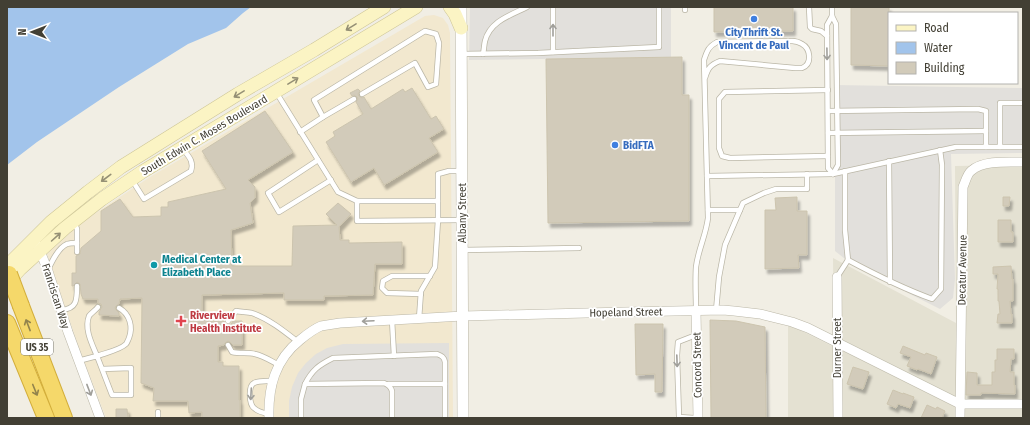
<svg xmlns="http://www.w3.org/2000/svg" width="1030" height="425" font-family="'Fira Sans Condensed',sans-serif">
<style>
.residential{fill:#e4e1d2}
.commercial{fill:#f2e8cf}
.parking{fill:#e2e0dc}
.water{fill:#a2c4eb}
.building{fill:#d2cbba;stroke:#ccc4ae;filter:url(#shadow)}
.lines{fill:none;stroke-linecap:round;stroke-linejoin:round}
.service-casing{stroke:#bbb7a7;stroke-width:6}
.minor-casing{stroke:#bbb7a7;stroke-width:10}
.tertiary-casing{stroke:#bbb7a7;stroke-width:12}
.secondary-casing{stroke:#cec696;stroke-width:14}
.motorway-casing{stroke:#d3ae3b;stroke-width:18}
.service{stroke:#fff;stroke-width:4.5}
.minor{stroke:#fff;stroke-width:9}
.tertiary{stroke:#fff;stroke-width:11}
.secondary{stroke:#fbf4c4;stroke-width:13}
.motorway{stroke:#f5d86a;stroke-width:16}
.motorway-bridge-casing{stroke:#d3ae3b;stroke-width:18;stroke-linecap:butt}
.motorway-bridge{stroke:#f5d86a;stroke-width:16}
.oneway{stroke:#959075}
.oneway2{stroke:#a09f9a}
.oneway3{stroke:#93844c}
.shop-dot{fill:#3f7fe0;stroke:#fff;stroke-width:1.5}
.culture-dot{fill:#0f9aa8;stroke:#fff;stroke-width:1.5}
.health-dot{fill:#e0444e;stroke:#fff;stroke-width:1.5}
.labels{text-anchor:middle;stroke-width:3.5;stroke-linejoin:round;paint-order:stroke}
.shield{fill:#fff;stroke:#7b7971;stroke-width:1}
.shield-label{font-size:10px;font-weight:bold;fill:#423f34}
.shop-label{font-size:11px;font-weight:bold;fill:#366cbe;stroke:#fff}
.street-label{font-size:11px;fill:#423f34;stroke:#fff}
.culture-label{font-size:11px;font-weight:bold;fill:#0d838f;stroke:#fff;text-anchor:start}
.health-label{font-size:11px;font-weight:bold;fill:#be3a42;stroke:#fff;text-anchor:start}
</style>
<defs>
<filter id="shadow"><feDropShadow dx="2.5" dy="4.5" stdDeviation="1" flood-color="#0004"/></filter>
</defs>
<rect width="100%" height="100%" fill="#f1eee4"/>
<path class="residential" d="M1023,165V418H788V324L834,347L833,258L956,323L955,166Z"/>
<path class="commercial" d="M434,15L443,18L448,25L450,33L453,418H106L80,351L47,254L82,222L150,177L425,16Z"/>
<g class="parking">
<path d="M470,7H671V57L469,60Z"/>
<path d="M835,85L1023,88V153L951,154L955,279L953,298L940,309L854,266L835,251Z"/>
<path d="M449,343V418H289V401L292,387L298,373L306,363L316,354L327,348L343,344Z"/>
</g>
<path class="water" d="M7,7H251L243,13L226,28L188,44L119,87L37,142L7,165Z"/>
<g class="building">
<path d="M714,7H793V31L714,32Z"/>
<path d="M851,7H889V66L851,65Z"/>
<path d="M682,57V95H689V221L548,223L546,59Z"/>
<path d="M412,88L431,119L436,116L444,129L429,138L438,152L384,185L374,168L351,182L326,142L335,136L333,132L363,114L356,102L358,99L357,97L354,95L352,96L350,93L358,89L360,91L358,94L359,96L362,98L364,97L371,109L403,89L405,92Z"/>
<path d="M265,111L293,152L248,180L255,187V198L250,203L253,223L231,230L232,266H292L293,226L337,225L326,214L338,203L351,214L339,227L340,240H349V243L402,242V264H375L373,295L324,296V300H284V293L202,295V316H207V321H224L225,324L228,325L231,324L233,321H242V345H233L230,342L228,341L225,343L224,345L218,346V362H223V366H239V400H240V418H202V412L189,413L188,401H153L154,388L141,383L142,298L120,299L119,304L116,306L115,308L117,311L119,313V316L99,315V312L102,307L101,304L98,303V299H83L81,294L80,284L77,282L73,286H72V273H76V256L80,254L81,248L101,231V211L120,199L133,217L161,216V207H168V202L226,189L202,151Z"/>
<path d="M797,197V211H807V255H798L799,268L765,269V210H776L775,198Z"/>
<path d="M1003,197H1010L1009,206H1003Z"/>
<path d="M998,220H1011V232H1013V242H998Z"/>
<path d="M1011,266L1012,279H1013V301H1010L1011,314H1012V323H997L998,314H1000L999,301H998V289H997L998,274H993V267Z"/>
<path d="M710,320L736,321L765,327L766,418H711Z"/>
<path d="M635,324H663L662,392H655V374L636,375Z"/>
<path d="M903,346L925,355L926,353L937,357L931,374L918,369L917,370L907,366L911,357L900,353Z"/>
<path d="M997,349H1014V359H1011L1010,372H1014V385H1015V394L981,393V395H966L967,372L977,373V385H992V372H995V360H997Z"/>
<path d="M853,367L869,372L863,389L847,384Z"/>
<path d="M893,390L903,394V393L914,397L910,408L898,404L896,408L887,404Z"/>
<path d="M927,405L936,409L937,407L945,411L942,418H921Z"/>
<path d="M116,409H127L128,418H116Z"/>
</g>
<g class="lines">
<g class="service-casing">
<g id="service">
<path d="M553,7V52"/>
<path d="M685,7V10"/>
<path d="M809,7L810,27L812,29L821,31L827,36"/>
<path d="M832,7V16L836,24L838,165L833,174"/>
<path d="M832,16L827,25L828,168L833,174"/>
<path d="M461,54L538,53L659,47V7"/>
<path d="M483,54C484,50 484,45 485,41C490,21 511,15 527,7"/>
<path d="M828,90L725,92L719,99V148L722,156L730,158L828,156"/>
<path d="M276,92L338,192L357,201V221L462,220"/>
<path d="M1023,103H1000V147H1023"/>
<path d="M828,111L978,109L986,111V147"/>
<path d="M323,117L354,99"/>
<path d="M300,132L323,117L314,100L425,31L436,34L439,43L436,84L428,87L415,63L362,94"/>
<path d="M828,133L986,131"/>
<path d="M318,160L268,193L279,212L331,180"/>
<path d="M889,161L890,282"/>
<path d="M845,171V230L848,260"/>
<path d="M707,176L833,174L956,147H1000"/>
<path d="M132,180L144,199L191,171C194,161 189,157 183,149"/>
<path d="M357,201H438V220L435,267L421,291L419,319"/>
<path d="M438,201V174L449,171H461"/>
<path d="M708,210H740"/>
<path d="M74,222L77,229V252"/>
<path d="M462,250L579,248"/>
<path d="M48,270C52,261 58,248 67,244C70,243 74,243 77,243"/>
<path d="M837,277L848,260C876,275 902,288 932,299L941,289L942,165L940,150"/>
<path d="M421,294L387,293L382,288L383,281L392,276H430"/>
<path d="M98,307C96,310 91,313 89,316C84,329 92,344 97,356C105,353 120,350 126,344C127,343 128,340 129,338C133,327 130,314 119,308"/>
<path d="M61,310C77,309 77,300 77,286"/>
<path d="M696,311C696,297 695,281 696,267C698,250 706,235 708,218L704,60C707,51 708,47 717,42L792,41C795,41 799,42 802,44C810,48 813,64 802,68C800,68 797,68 795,68L720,61C710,65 708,68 705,78"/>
<path d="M716,311L719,277L725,245L743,203L764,193L776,189H807V174"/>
<path d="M392,320L394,356"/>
<path d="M228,321L236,311C241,312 247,312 252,313C269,319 284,331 298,342"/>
<path d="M228,345L232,352C240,354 248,352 255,354C264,356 271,361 279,365"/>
<path d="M78,361L97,356L112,395H131V368L102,369"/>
<path d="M305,384C312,370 319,365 333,358L437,354C442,356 444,357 445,362V418"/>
<path d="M388,384H445"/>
<path d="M158,412V418"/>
<path d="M269,414C264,413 258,412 254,408C249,404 248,386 254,383C259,380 268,381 273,381"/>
<path d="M301,418V399L305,384L384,383C389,385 391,387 392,391V418"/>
<path d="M694,418L679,417L677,355L678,342L696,335"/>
</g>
</g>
<g class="minor-casing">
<g id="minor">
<path d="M38,246L48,271L68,332L100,418"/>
<path d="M837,277L838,418"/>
<path d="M696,311L698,418"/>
<path d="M269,418C268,387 275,360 300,340C306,335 314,329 321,326C327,325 334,324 340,323L463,316L625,312L723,310L734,311L760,314L792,322L808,328L960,404H1023"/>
<path d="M960,418L963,187C965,183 967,174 971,171C983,160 1008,162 1023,162"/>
</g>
</g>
<g class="tertiary-casing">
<path id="tertiary" d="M461,7L463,418"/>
</g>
<g class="secondary-casing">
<g id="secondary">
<path d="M450,7L455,14L461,28"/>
<path d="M7,266L51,222L88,192L121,167L238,94L314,50L384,7"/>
<path d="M7,283L20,269L65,228L102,199L142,172L416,7"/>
</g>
</g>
<g class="motorway-casing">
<g id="motorway">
<path d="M21,306L64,418"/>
<path d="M7,323L46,418"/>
</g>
</g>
<use href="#service" class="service"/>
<use href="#minor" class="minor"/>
<use href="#tertiary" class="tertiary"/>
<use href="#secondary" class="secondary"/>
<use href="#motorway" class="motorway"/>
<g class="motorway-bridge-casing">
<path id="motorway-bridge" d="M9,274L21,306"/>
</g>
<use href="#motorway-bridge" class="motorway-bridge"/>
</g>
<defs><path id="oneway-shaft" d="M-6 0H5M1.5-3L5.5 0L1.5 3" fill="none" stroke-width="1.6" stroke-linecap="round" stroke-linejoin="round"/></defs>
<g class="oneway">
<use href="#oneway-shaft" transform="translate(351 27) rotate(148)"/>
<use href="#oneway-shaft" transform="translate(293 81) rotate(-31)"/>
<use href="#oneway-shaft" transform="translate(239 94) rotate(149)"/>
<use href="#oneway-shaft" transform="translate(106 178) rotate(143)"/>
<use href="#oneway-shaft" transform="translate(56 237) rotate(-42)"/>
</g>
<g class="oneway2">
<use href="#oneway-shaft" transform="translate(553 30) rotate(-90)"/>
<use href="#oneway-shaft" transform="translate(827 54) rotate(89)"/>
<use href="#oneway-shaft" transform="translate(368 321) rotate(177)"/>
<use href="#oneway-shaft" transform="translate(677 361) rotate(88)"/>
<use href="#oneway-shaft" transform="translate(89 390) rotate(69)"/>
<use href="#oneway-shaft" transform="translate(251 394) rotate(93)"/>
</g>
<g class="oneway3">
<use href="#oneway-shaft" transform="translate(28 325) rotate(-111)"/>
<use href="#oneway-shaft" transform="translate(35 390) rotate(68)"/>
</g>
<g class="shop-dot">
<circle cx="754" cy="19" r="4"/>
<circle cx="615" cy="145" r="4"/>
</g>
<circle class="culture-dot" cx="154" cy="265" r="4"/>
<path class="health-dot" d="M179 315h4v4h4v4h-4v4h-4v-4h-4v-4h4z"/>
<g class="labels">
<rect class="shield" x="21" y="339" width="32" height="16" rx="3"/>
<g class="shield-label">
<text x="37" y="351">US 35</text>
</g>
<g class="shop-label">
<text x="754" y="36">CityThrift St.<tspan x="754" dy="13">Vincent de Paul</tspan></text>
<text x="623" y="149" text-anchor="start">BidFTA</text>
</g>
<g class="street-label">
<text transform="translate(204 135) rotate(-31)" y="4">South Edwin C. Moses Boulevard</text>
<text transform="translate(462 213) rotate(-90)" y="4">Albany Street</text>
<text transform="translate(962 270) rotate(-89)" y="4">Decatur Avenue</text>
<text transform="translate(56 296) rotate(72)" y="4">Franciscan Way</text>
<text transform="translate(626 312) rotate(-1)" y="4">Hopeland Street</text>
<text transform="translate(837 348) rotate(-90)" y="4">Durner Street</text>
<text transform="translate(697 365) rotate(-91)" y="4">Concord Street</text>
</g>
<g class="culture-label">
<text x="162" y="263">Medical Center at<tspan x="162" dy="13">Elizabeth Place</tspan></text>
</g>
<g class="health-label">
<text x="190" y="319">Riverview<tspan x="190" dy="13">Health Institute</tspan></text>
</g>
</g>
<rect width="1030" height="425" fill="none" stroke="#423f34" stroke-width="16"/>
<rect x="888" y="12" width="130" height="72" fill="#ffffff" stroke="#b3b2ae"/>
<rect x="896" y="25" width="20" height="6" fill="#fbf4c4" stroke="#b3b2ae"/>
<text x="924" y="32" font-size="12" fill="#423f34">Road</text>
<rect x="896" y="42" width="20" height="12" fill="#a2c4eb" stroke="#b3b2ae"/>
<text x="924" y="52" font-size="12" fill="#423f34">Water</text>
<rect x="896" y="62" width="20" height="12" fill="#d2cbba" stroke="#b3b2ae"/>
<text x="924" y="72" font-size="12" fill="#423f34">Building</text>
<g transform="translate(32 32) rotate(270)" stroke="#ffffff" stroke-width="3" paint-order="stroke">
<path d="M0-3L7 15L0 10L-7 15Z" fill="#423f34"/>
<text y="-6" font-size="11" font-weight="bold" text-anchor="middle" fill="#423f34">N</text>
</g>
</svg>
